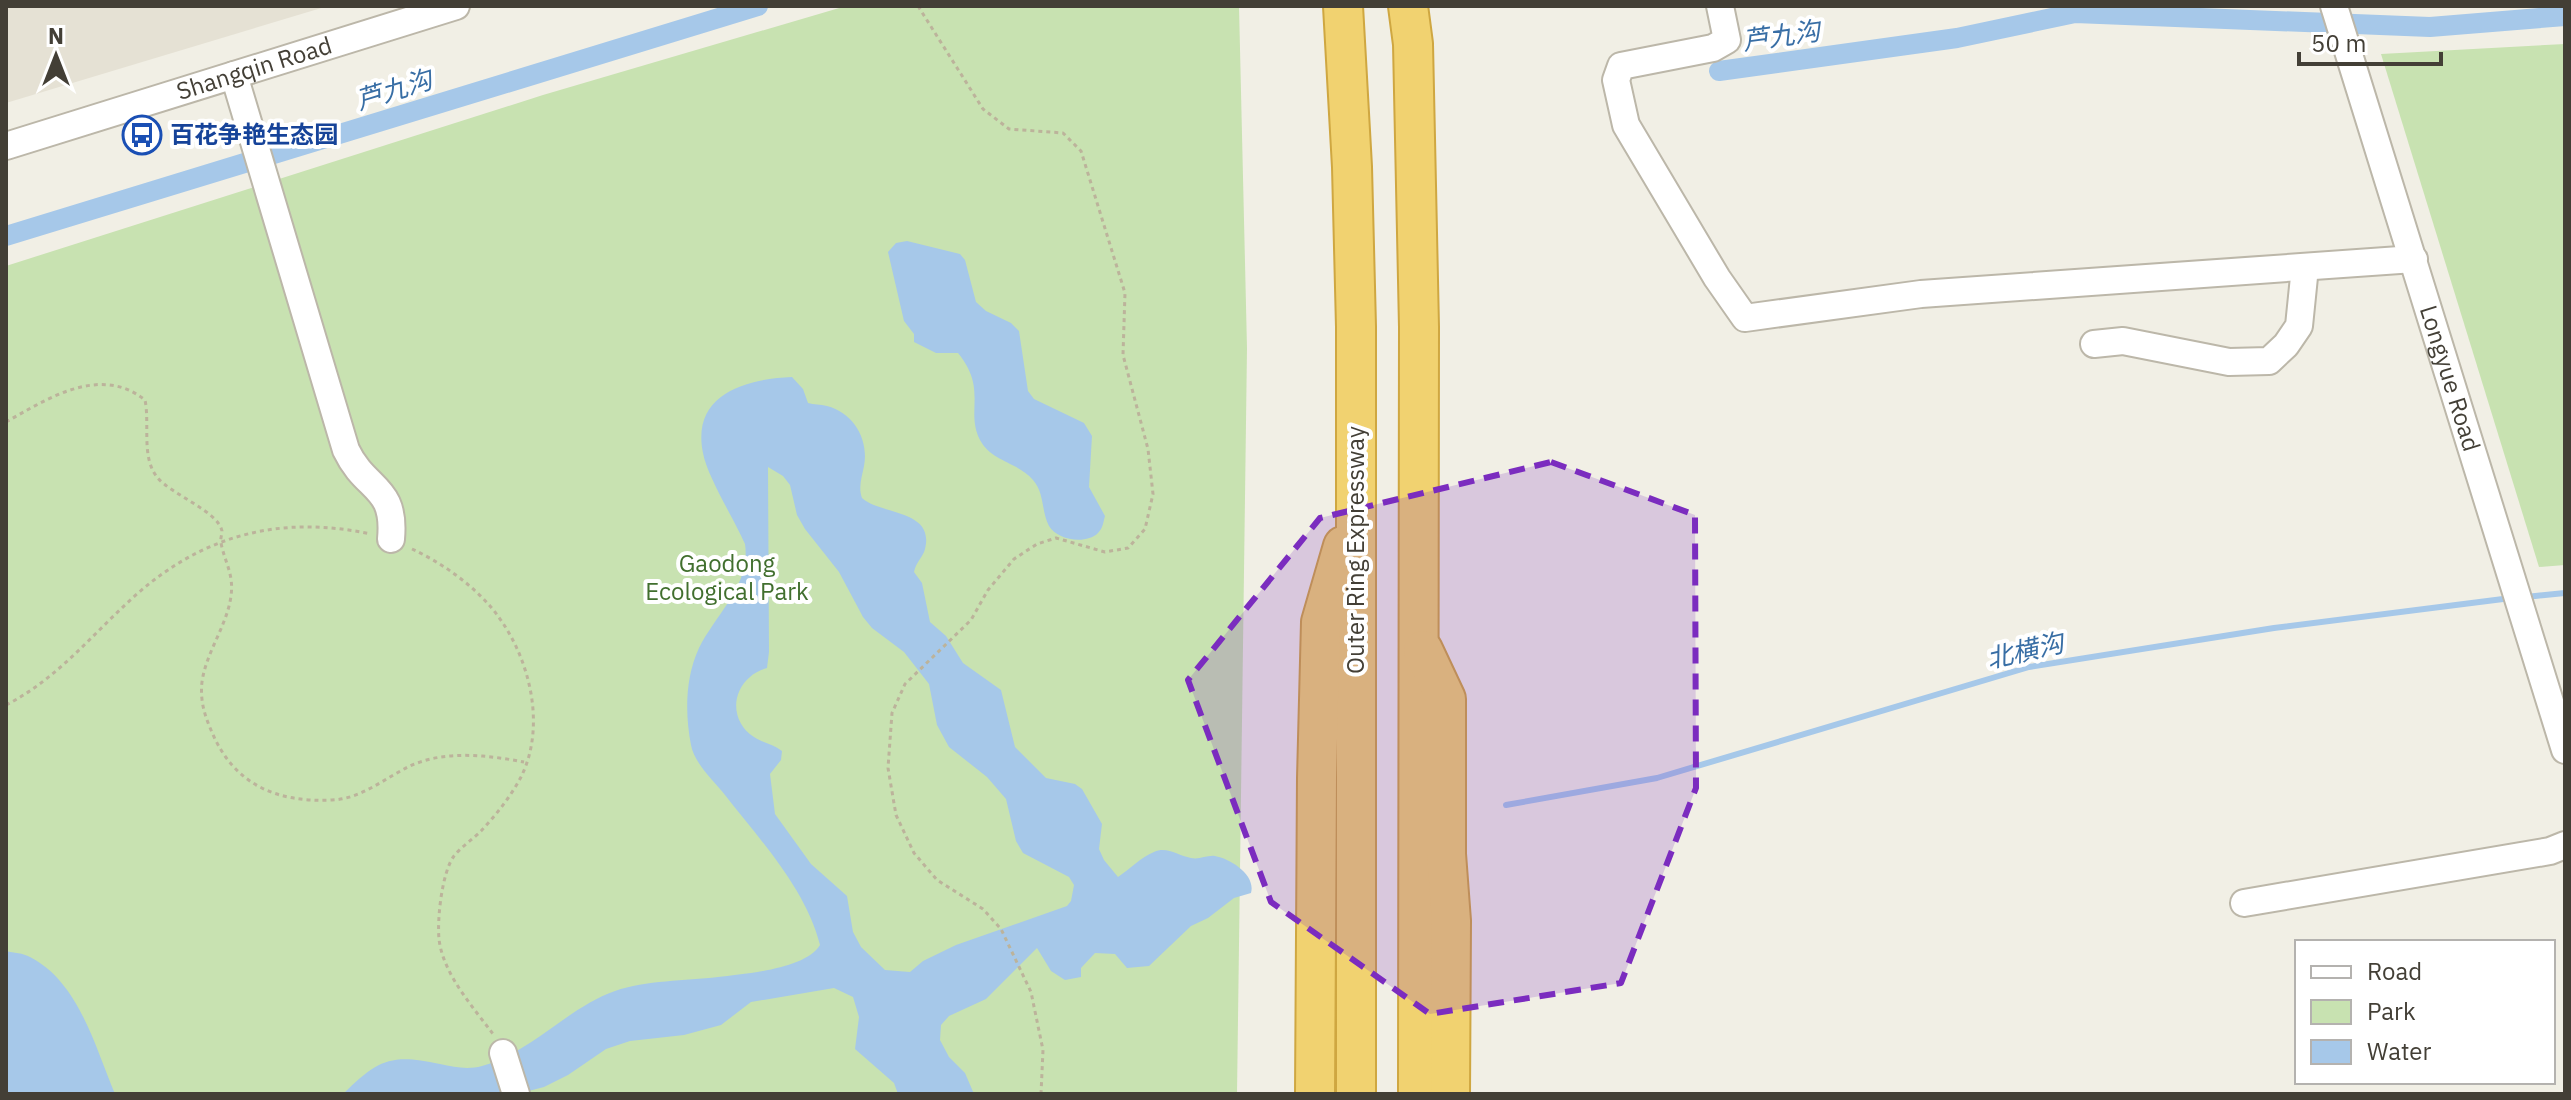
<svg xmlns="http://www.w3.org/2000/svg" width="2571" height="1100" font-family="'IBM Plex Sans','Noto Sans SC',sans-serif">
<style>
.residential{fill:#e5e1d4}
.green{fill:#c8e2b1}
.water{fill:#a6c8e9;fill-rule:evenodd}
.lines{fill:none;stroke-linecap:round;stroke-linejoin:round}
.stream{stroke:#a6c8e9;stroke-width:6}
.canal{stroke:#a6c8e9;stroke-width:20}
.minor-casing{stroke:#bcb7a9;stroke-width:30}
.highway-casing{stroke:#cfa741;stroke-width:42}
.path{stroke:#bcb39b;stroke-width:3;stroke-dasharray:4 4;stroke-linecap:butt}
.minor{stroke:#fff;stroke-width:26}
.highway{stroke:#f1d270;stroke-width:38}
.marked{fill:#7b2cbf;fill-opacity:0.2;stroke:#7b2cbf;stroke-width:6;stroke-dasharray:16 10;stroke-linejoin:round}
.labels{text-anchor:middle;stroke-width:8;stroke-linejoin:round;paint-order:stroke}
.street-label{font-size:24px;fill:#433f36;stroke:#fff}
.transit-label{font-size:24px;font-weight:bold;fill:#164399;stroke:#fff;text-anchor:start}
.park-label{font-size:24px;fill:#416f2e;stroke:#fff}
.water-label{font-size:26px;font-style:italic;fill:#386ea5;stroke:#fff}
</style>
<rect width="100%" height="100%" fill="#f1efe5"/>
<path class="residential" d="M6,6H328L6,103Z"/>
<g class="green">
<path d="M846,6H1239L1247,348L1237,1094H6V266L543,95Z"/>
<path d="M2565,44V565L2539,567L2381,54Z"/>
</g>
<g class="water">
<path d="M907,241L960,254L965,260L976,302L986,311L1011,323L1019,331L1028,391L1034,399L1084,423L1092,436L1089,487L1105,516C1103,523 1103,528 1098,533C1086,545 1057,540 1049,526C1041,511 1045,494 1033,480C1018,462 992,462 980,440C965,410 988,390 958,353H936L914,342V334L904,321L888,252L896,243Z"/>
<path d="M792,377L803,389L808,403C814,405 820,404 827,406C854,413 869,440 864,466C862,477 858,487 862,498C880,515 935,509 925,549C923,557 916,562 914,572L922,583L930,622L946,636L963,663L1001,690L1015,747L1046,778L1075,784L1082,789L1102,824L1099,849L1104,860L1118,877C1130,869 1141,857 1154,852C1167,846 1178,856 1191,858C1199,860 1207,855 1215,856C1231,859 1256,875 1251,893L1234,898L1208,918L1191,926L1149,966L1127,968L1115,954L1095,953L1081,968V977L1065,980L1051,971L1037,948L986,999L949,1016L941,1025L940,1040L949,1057L965,1073L974,1094H898L894,1083L855,1049L859,1017L853,997L834,988L751,1002L721,1025L684,1035L630,1041L606,1049L568,1075L544,1087L517,1094H343C378,1060 390,1053 440,1064C455,1067 467,1070 482,1066C532,1052 567,1008 615,991C646,980 685,981 718,977C744,974 806,969 820,945C806,889 760,840 725,795C714,781 694,763 691,745C685,714 685,678 699,648C716,614 751,585 745,544C734,519 707,476 703,453C691,394 746,379 792,377ZM768,467L783,476L790,485L797,515L805,529L839,572L863,617L872,628L904,652L929,684L937,725L949,747L987,777L1006,799L1016,841L1023,853L1069,877L1074,885L1071,901L1067,906L956,945L923,961L910,972L885,970L861,947L853,932L847,896L811,864L775,814L770,774L781,760L782,751C773,744 763,743 754,737C732,723 730,694 750,677C754,673 761,670 767,668L769,652Z"/>
<path d="M6,951C14,953 23,953 30,957C79,982 95,1047 115,1094H6Z"/>
</g>
<g class="lines">
<g class="stream">
<path d="M2526,597L2565,593"/>
<path d="M1506,805L1657,778L2029,667L2274,628L2511,598"/>
</g>
<g class="canal">
<path d="M1719,71L1957,38L2075,13L2430,27L2565,16"/>
<path d="M6,236L758,6"/>
</g>
<g class="minor-casing">
<g id="minor">
<path d="M1720,6L1727,40L1713,48L1621,66L1616,80L1626,125L1717,278L1745,318L1921,294L2414,259"/>
<path id="s1" d="M2334,6L2565,750"/>
<path d="M234,75L346,450C366,492 396,485 391,539"/>
<path id="s2" d="M6,146L456,6"/>
<path d="M2094,344L2123,341L2229,362L2269,361L2286,345L2299,326L2305,267"/>
<path d="M2244,903L2550,851L2565,845"/>
<path d="M503,1053L516,1094"/>
</g>
</g>
<g class="highway-casing">
<g id="highway">
<path d="M1343,6L1352,167L1356,327V1094"/>
<path d="M1408,6L1413,44L1419,327L1418,1094"/>
<path d="M1423,650L1446,699V854L1451,921L1450,1094"/>
<path d="M1315,1094L1317,778L1321,622L1343,546"/>
</g>
</g>
<g class="path">
<path d="M918,6L983,109L1009,129L1063,133L1081,151L1125,293L1123,355L1148,449L1153,494L1145,529L1128,548L1105,552L1056,538L1037,544L1014,559L988,590L971,620L905,684L892,713L888,768L896,815L914,853L937,880L983,909L1001,929L1031,992L1043,1050L1041,1094"/>
<path d="M6,422C47,399 100,364 145,400C150,424 141,457 157,477C170,494 218,511 222,531C222,535 220,539 221,543C225,563 234,574 231,596C227,626 206,652 202,682C200,699 204,714 211,730C233,784 276,803 332,800C361,799 385,778 410,766C445,750 487,755 524,762"/>
<path d="M412,549C440,562 469,582 490,606C528,650 548,723 521,777C511,796 496,815 481,831C473,839 461,847 454,856C442,872 437,919 439,939C443,974 473,1007 493,1034"/>
<path d="M6,705C59,678 94,632 137,594C205,534 282,515 371,534"/>
</g>
<use href="#minor" class="minor"/>
<use href="#highway" class="highway"/>
</g>
<path class="marked" d="M1551,462L1695,515L1696,788L1621,983L1430,1014L1271,902L1188,680L1320,518Z"/>
<defs>
<g id="bus-ring" transform="scale(2)"><circle r="9.5" fill="#fff" stroke="#1a4fb4" stroke-width="1.5"/><path d="M-5-6H5V4H4V6H2V4H-2V6H-4V4H-5ZM-3.5-4V0h7V-4ZM-3.5 1.2v1.5H-2V1.2ZM2 1.2v1.5H3.5V1.2Z" fill="#1a4fb4"/></g>
</defs>
<g fill-rule="evenodd">
<use href="#bus-ring" x="142" y="135"/>
</g>
<g class="labels">
<g class="street-label">
<text dy="8" stroke="none"><textPath href="#s2" startOffset="260">Shangqin Road</textPath></text>
<text dy="8" stroke="none"><textPath href="#s1" startOffset="390">Longyue Road</textPath></text>
<text transform="translate(1356 550) rotate(-90)" y="8">Outer Ring Expressway</text>
</g>
<g class="transit-label">
<text x="170" y="143">百花争艳生态园</text>
</g>
<g class="park-label">
<text x="727" y="572">Gaodong<tspan x="727" dy="28">Ecological Park</tspan></text>
</g>
<g class="water-label">
<text transform="translate(1781 36) rotate(-8)" y="9">芦九沟</text>
<text transform="translate(394 90) rotate(-17)" y="9">芦九沟</text>
<text transform="translate(2025 651) rotate(-13)" y="9">北横沟</text>
</g>
</g>
<rect width="2571" height="1100" fill="none" stroke="#433f36" stroke-width="16"/>
<rect x="2295" y="940" width="260" height="144" fill="#ffffff" stroke="#b4b2af" stroke-width="2"/>
<rect x="2311" y="966" width="40" height="12" fill="#ffffff" stroke="#b4b2af" stroke-width="2"/>
<text x="2367" y="980" font-size="24" fill="#433f36">Road</text>
<rect x="2311" y="1000" width="40" height="24" fill="#c8e2b1" stroke="#b4b2af" stroke-width="2"/>
<text x="2367" y="1020" font-size="24" fill="#433f36">Park</text>
<rect x="2311" y="1040" width="40" height="24" fill="#a6c8e9" stroke="#b4b2af" stroke-width="2"/>
<text x="2367" y="1060" font-size="24" fill="#433f36">Water</text>
<g transform="translate(56 56)" stroke="#ffffff" stroke-width="6" paint-order="stroke">
<path d="M0-6L14 30L0 20L-14 30Z" fill="#433f36"/>
<text y="-12" font-size="22" font-weight="bold" text-anchor="middle" fill="#433f36">N</text>
</g>
<path d="M2299 52v12h142v-12" fill="none" stroke="#433f36" stroke-width="4"/>
<text x="2311" y="52" font-size="24" fill="#433f36" stroke="#ffffff" stroke-width="6" paint-order="stroke">50 m</text>
</svg>
